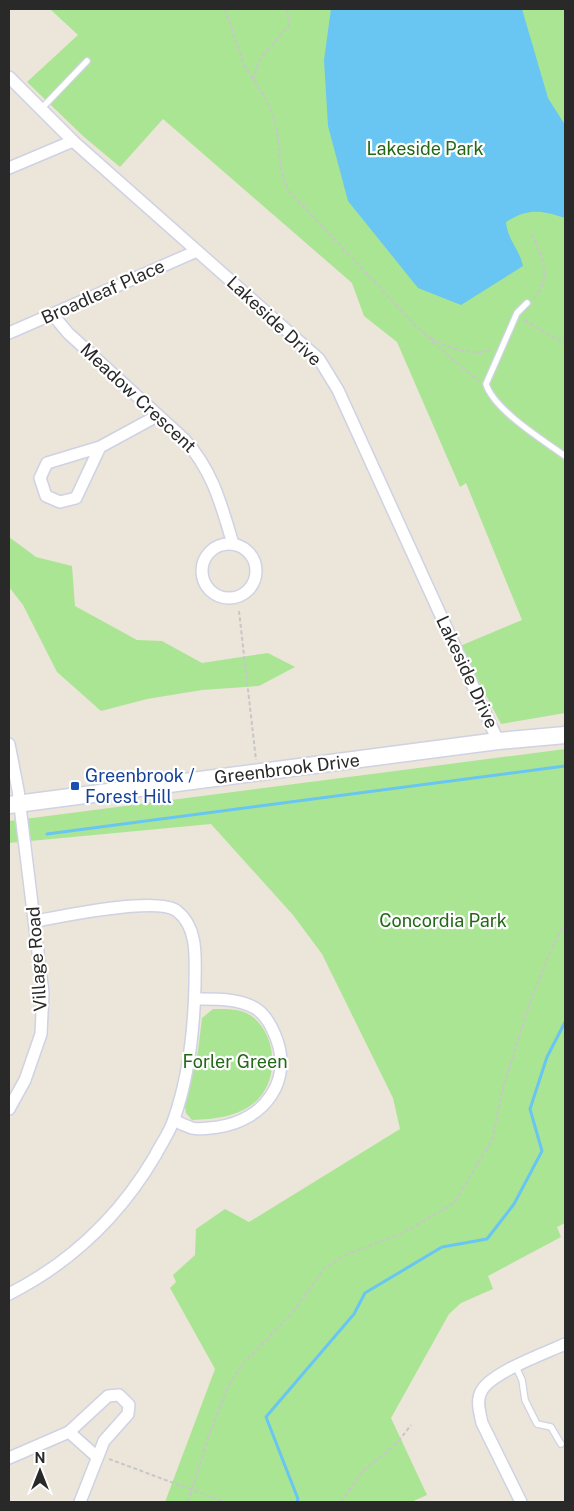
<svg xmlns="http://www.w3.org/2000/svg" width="574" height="1511" font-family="'Public Sans',sans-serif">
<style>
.green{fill:#aae594}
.water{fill:#69c5f2}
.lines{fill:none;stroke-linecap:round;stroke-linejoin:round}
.stream{stroke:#69c5f2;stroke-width:3}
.lane-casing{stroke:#cfd2e3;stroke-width:8}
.street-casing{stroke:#cfd2e3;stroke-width:14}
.secondary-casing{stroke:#cfd2e3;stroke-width:19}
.path{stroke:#c7c7c7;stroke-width:2;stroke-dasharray:4 2.5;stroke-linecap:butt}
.lane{stroke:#fff;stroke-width:5.5}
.street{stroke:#fff;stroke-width:11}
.secondary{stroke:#fff;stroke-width:16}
.transit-dot{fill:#1a4fb4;stroke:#fff;stroke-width:2}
.labels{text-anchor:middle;stroke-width:4.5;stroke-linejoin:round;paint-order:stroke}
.park-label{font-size:18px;fill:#236817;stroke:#fff}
.street-label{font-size:18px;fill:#292929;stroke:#fff}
.transit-label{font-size:18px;fill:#164399;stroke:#fff;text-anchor:start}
</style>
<rect width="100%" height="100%" fill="#ece5da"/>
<g class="green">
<path d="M50,9H565V713L501,724L460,646L522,620L466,483L460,487L397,342L364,316L352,283L163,119L120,167L83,136L27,82L78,35Z"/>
<path d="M9,537L36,557L72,566L75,606L137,640L162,641L202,663L268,653L295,667L259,686L202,690L147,699L101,711L57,672L23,605L9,587Z"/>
<path d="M565,749V1223L557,1227L561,1237L488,1276L493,1289L461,1303L449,1314L391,1418L427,1495L411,1502H165L215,1369L170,1288L176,1282L173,1275L195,1255L196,1229L225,1209L249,1222L400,1129L393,1098L322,954L293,915L211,824L9,843V821Z"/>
<path d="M213,1009C225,1009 239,1008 250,1015C278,1034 280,1082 254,1103C236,1117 215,1119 192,1120L186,1113L185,1106L198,1051L202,1018Z"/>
</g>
<path class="water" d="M331,9H522L548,98L565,125V218C541,210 528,208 506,222C508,241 519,248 523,266L461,305L418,288L348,201L328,126L324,60Z"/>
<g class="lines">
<g class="stream">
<path d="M47,834L565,766"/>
<path d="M297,1502L298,1499L266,1417L354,1314L365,1293L442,1247L487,1239L514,1204L542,1151L530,1109L547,1057L565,1022"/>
</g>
<g class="lane-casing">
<g id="lane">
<path d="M41,109L87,61"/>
<path d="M527,303L517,313L486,384C494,410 543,440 565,456"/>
<path d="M516,1367L522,1380L525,1400L537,1424L551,1427L561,1444"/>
</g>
</g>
<g class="street-casing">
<g id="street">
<path d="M9,77L73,141L319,359L338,390L498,741"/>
<path d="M9,168L73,141"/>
<path d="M53,315L68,333L184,439C213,471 221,504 233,544"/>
<path d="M9,333L197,251"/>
<path d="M100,447L76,498L60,502L46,496L40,478L47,463L100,447L157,416"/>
<circle cx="229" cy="571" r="27"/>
<path d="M9,744L18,790L43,993L41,1034L25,1080L9,1109"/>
<path d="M174,1120C179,1123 186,1126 192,1128C200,1130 210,1128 218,1127C265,1120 294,1080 275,1035C271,1025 265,1014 255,1008C237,998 214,999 195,999"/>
<path d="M9,1294C72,1262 119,1217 155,1156C161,1144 170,1132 174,1119C189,1076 194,1030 195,985C195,960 199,928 177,911C157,896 63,916 36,921"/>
<path d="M69,1432L97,1457"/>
<path d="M9,1458L69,1432L108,1396L119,1395L129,1405L128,1414L104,1441L80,1502"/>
<path d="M521,1502L482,1423C480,1413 476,1401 481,1392C489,1373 546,1353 565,1344"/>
</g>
</g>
<g class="secondary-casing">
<path id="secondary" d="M9,805L498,741L565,735"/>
</g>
<g class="path">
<path d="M225,9L244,65L265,97L272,113L277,130L281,170L288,190L414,324L453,360L479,381"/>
<path d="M253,80L260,59L289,25L287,9"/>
<path d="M532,234C542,256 553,280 533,298"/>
<path d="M524,320L565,344"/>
<path d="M430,338C451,348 468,356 492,350"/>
<path d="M239,611L256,760"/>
<path d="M109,1459L225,1502"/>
<path d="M188,1502L207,1441L227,1388L241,1366L292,1313L324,1269L346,1255L405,1232L454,1203L492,1140L504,1084L529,1005L551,950L565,923"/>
<path d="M341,1502L363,1471L397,1443L411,1425"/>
</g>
<use href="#lane" class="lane"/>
<use href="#street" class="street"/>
<use href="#secondary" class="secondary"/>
</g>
<rect class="transit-dot" x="70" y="781" width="10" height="10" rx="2.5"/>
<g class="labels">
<g class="park-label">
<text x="425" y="155">Lakeside Park</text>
<text x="443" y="927">Concordia Park</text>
<text x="235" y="1068">Forler Green</text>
</g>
<g class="street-label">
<text transform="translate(103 292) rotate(-24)" y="6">Broadleaf Place</text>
<text transform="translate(274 321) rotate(43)" y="6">Lakeside Drive</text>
<text transform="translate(138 398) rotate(43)" y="6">Meadow Crescent</text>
<text transform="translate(467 672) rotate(65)" y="6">Lakeside Drive</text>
<text transform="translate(287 769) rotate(-7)" y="6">Greenbrook Drive</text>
<text transform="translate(37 959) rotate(-94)" y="6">Village Road</text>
</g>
<g class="transit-label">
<text x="85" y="782">Greenbrook /<tspan x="85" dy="21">Forest Hill</tspan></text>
</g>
</g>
<rect width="574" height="1511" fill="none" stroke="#292929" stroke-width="20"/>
<g transform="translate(40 1471)" stroke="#ffffff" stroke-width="4" paint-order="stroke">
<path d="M0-4L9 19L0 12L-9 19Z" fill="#292929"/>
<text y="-8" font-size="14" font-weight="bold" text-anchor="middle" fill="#292929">N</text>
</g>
</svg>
